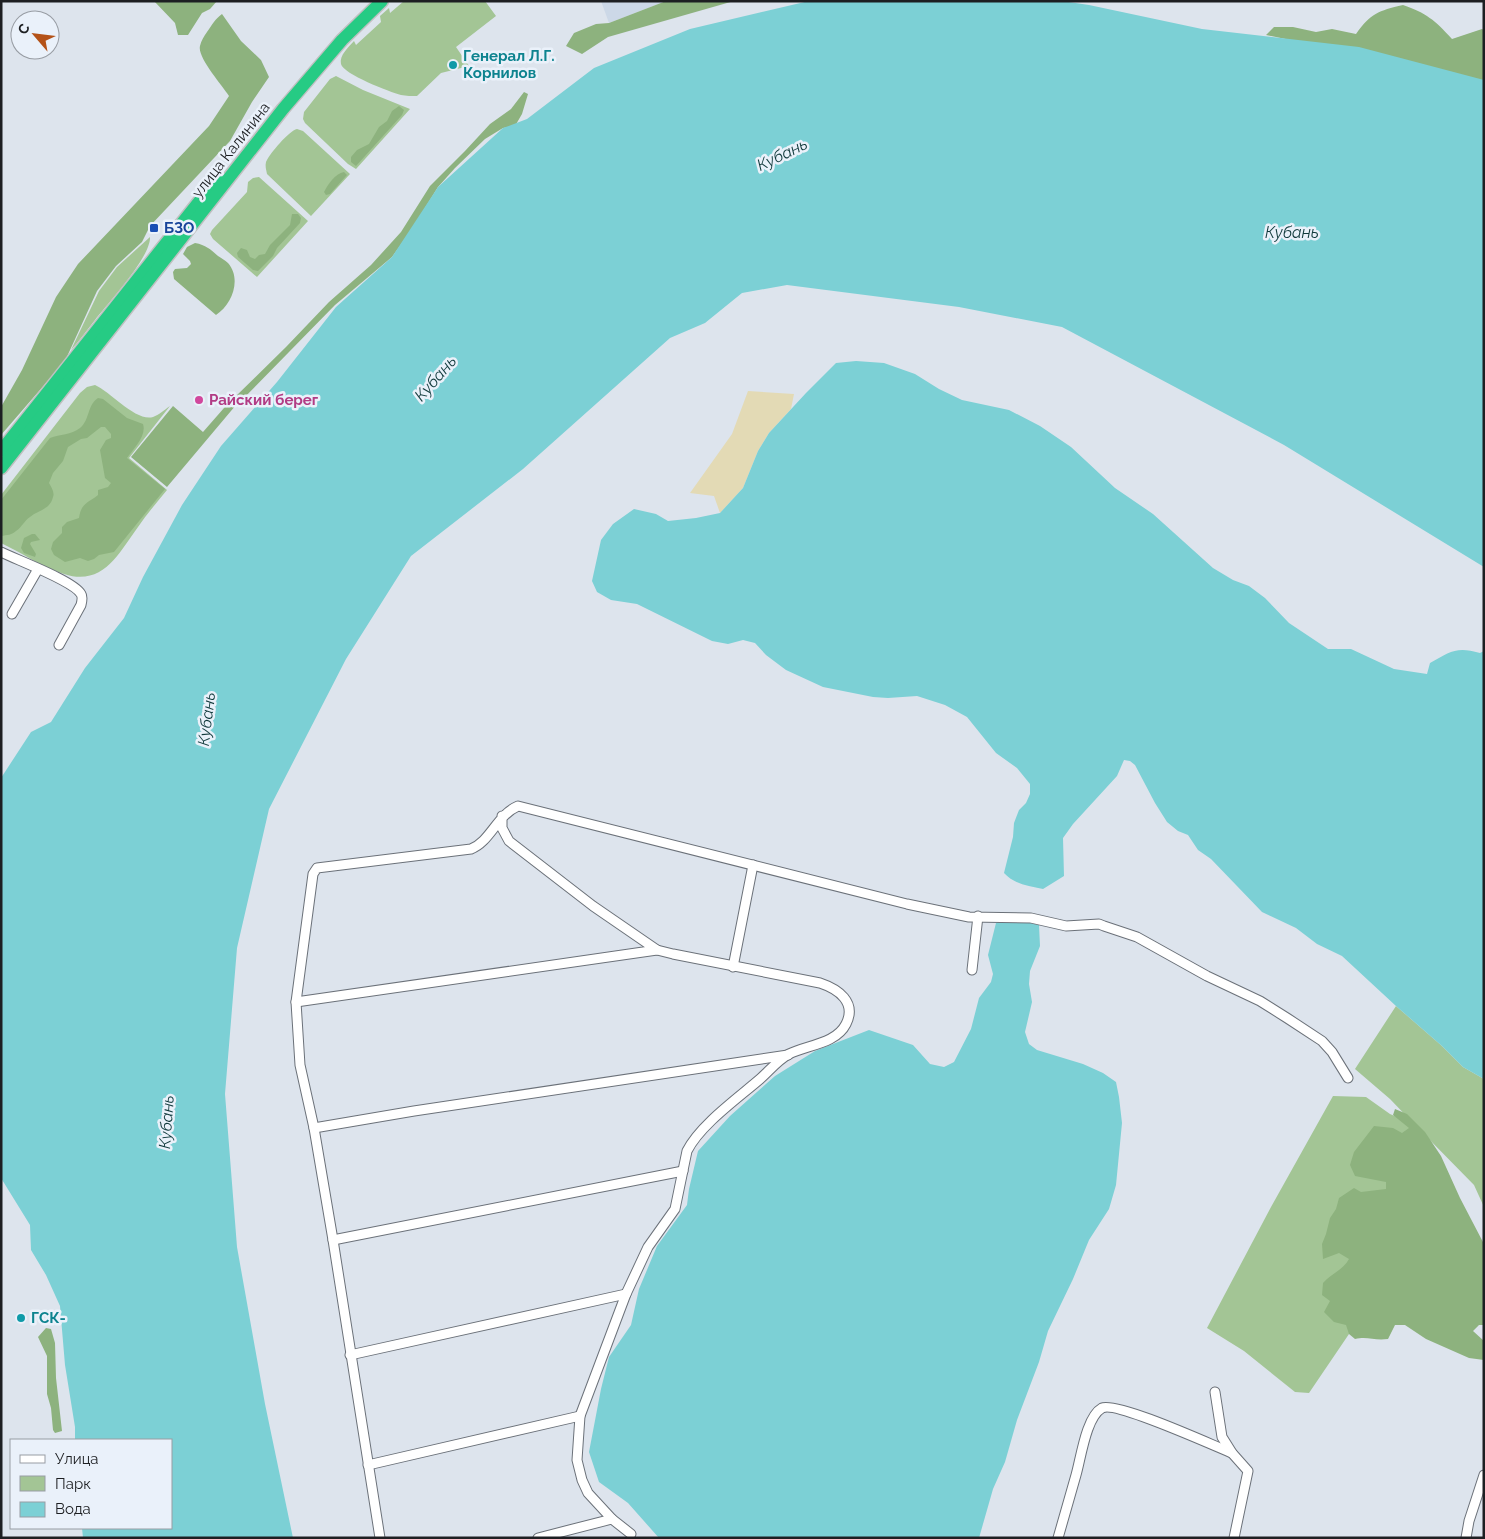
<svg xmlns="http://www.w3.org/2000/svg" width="1485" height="1539" font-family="Raleway,sans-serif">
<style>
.built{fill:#ccd8e7}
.green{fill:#a3c595}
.forest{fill:#8db27e}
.sand{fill:#e3dab5}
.water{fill:#7cd0d5}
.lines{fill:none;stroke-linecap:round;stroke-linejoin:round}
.minor-casing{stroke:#6b7179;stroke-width:11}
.highway-casing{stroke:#c0c0c1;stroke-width:15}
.minor{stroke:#fff;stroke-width:9}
.highway{stroke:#26cb84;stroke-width:12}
.culture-dot{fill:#0f9aa8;stroke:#eaf1fa;stroke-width:2}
.transit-dot{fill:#1a4fb4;stroke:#eaf1fa;stroke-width:2}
.hotel-dot{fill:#d1479c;stroke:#eaf1fa;stroke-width:2}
.labels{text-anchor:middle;stroke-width:5;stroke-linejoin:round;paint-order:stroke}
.culture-label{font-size:15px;font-weight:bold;fill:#0d838f;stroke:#eaf1fa;text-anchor:start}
.street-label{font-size:15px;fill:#1d1f22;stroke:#eaf1fa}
.transit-label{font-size:15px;font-weight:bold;fill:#164399;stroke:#eaf1fa;text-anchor:start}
.hotel-label{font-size:15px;font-weight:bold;fill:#b23c85;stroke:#eaf1fa;text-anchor:start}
.water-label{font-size:16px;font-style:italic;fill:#113a3c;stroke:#eaf1fa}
</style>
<rect width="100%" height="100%" fill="#dde4ed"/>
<path class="built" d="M601,1H666L609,23Z"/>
<g class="green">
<path d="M404,1H485L496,16L456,47L469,66L441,73L417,96C412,96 406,96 401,95C390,92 343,74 341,64C339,55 349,47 354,41L356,45L381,22L380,16L389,8L390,13Z"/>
<path d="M336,76L363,90L410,109L356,169L348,164L305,123L303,119L304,112L330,79Z"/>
<path d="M297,129L303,131L350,174L311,216L267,174C266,169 265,166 266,162C270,153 289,131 297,129Z"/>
<path d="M259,177L308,221L257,277L213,239L210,234L212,230L247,192L248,182L253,178Z"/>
<path d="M150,237C151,257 108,303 95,320C87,330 80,340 71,350L99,291L117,267Z"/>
<path d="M95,385C111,392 136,422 153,417C159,415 164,410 170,406L129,458L167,490C157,502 147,514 138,527C119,553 103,587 64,574C42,567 22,553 1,543V495L80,393L87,387Z"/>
<path d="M1396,1006L1442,1046L1463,1067L1484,1079V1207L1474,1185L1420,1130L1349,1334L1309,1393L1295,1392L1244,1351L1207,1328L1271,1207L1333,1096L1366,1097L1390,1114L1415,1125L1390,1099L1355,1069Z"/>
</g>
<g class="forest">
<path d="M154,1H217L210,9L202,13L188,35H178L175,23Z"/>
<path d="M666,1H734L608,37L582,54L566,46L574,33L596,24L609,23Z"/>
<path d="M1403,5C1426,13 1435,20 1452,39L1482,29L1484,30V84L1391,61L1266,35L1274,27H1293L1316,32L1332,29L1356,34C1371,13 1378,11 1403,5Z"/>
<path d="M222,14L241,41L261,60L269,77L252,102L230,141L150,226L142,242L116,266L97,291L65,361L1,435V407L22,370L56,297L78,264L209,126L229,96C222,85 197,57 200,46C201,41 204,36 207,32C212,25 215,19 222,14Z"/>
<path d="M524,92L528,94L522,114L515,126L503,128L485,139L455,168L438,187L412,229L392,257L335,305L239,403L234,398L286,347L329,302L371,265L401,232L430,186L465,151L490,124L511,109Z"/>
<path d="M399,106L404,110L402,115L356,166L351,162V157L357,150L369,144L379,127L387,121L392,111Z"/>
<path d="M344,172L347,175L330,194L326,195L324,192C328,184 335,174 344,172Z"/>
<path d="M292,214H298L301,218L300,223L277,248L273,256L258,271L253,270L238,257L237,253L241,248L247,250L250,257L255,259L259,255L265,254L270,245L290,225Z"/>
<path d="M195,243C206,245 210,249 218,256C221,258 225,260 228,263C242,279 232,305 216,315L174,279L173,272L175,269L187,268L191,264L190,261L183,254L187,247Z"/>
<path d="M98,398L103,399L127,418L143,424C147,436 133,449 127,458L165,489L114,552L99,555L94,559L88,561L80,558L65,562L54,555L51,549L53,542L62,533V527L67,522L79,518C81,503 88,503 98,495V490L108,487L111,483L105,478L100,450L106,440L111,438V434L105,427H101L87,438L81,439L68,447L63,461L53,473L49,483C51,487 55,492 53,497C50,510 38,510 30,517C24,521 22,527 16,531C12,535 7,535 1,536V500L50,438C60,434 71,435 80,428C90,420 87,405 98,398Z"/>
<path d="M231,400L236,405L167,487L131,457L173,406L203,432Z"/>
<path d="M32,534H35L40,540L31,542L30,544L36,554L35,557L24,553L21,548L24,538Z"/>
<path d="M1395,1109L1407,1114L1425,1132L1441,1156L1460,1198L1484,1244V1325H1479L1473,1331L1484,1341V1360L1469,1358L1426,1339L1405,1325H1395L1388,1339C1374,1341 1368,1336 1355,1339L1349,1334L1346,1325L1334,1322L1324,1312L1330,1301L1322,1295L1323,1283C1331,1274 1343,1270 1349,1259L1339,1253L1323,1259L1322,1244L1326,1234L1330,1218L1336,1209L1339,1198L1354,1188L1361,1192L1386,1189V1182L1355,1176L1350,1165L1354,1152L1374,1126L1393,1128L1402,1133L1409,1128L1393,1115Z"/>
<path d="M46,1328L51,1329L55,1343L56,1378L62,1431L55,1433L53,1430L51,1408L47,1394V1356L38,1337Z"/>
</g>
<path class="sand" d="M748,391L794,394L791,409L769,433L758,451L743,488L720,513L714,496L690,493L732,434Z"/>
<g class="water">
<path d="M809,1H1062L1089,5L1202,29L1359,47L1484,80V567L1284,445L1062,327L959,307L787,285L742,293L705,323L670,338L523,469L411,556L346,659L269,809L237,948L225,1094L237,1247L265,1404L293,1538H83L82,1528H171V1440H75V1427L65,1365L60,1306L46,1275L31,1250L30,1225L1,1178V778L31,732L51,722L85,668L124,618L143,577L182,505L221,446L277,382L336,307L392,257L438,187L503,128L527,119L594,68L690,29Z"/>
<path d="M856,361L884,363L915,374L939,389L962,400L1009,410L1040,426L1071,447L1115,488L1153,514L1213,568L1233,580L1249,586L1265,598L1289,623L1328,649H1351L1394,669L1427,674L1430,663C1450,652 1456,646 1480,653L1484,651V1079L1463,1067L1442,1046L1396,1006L1342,956L1317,944L1296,928L1262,912L1211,859L1198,850L1188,835L1178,831L1167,822L1155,803L1135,765L1130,761L1124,760L1117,776L1073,824L1063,838L1064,876L1043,889C1028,886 1014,884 1004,873L1013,837L1014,823L1019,810L1026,803L1030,794V784L1017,768L996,753L967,717L945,705L917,696L888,698L873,697L823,687L786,670L766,655L755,643L743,640L728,644L712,641L637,604L611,600L597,592L592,581L601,540L613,524L634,509L656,514L668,521L696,518L720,513L743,488L758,451L769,433L806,393L836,363Z"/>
<path d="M1005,919L1027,922L1039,925L1040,946L1030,971L1029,984L1032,1002L1025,1032L1029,1044L1037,1050L1083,1064L1103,1073L1116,1082L1119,1097L1122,1123L1116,1185L1109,1209L1089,1240L1073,1279L1048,1331L1039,1362L1017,1420L1005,1462L993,1489L979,1538H659L628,1503L599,1482L589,1452L601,1389L609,1357L631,1325L639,1289L657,1246L687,1205L689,1189L698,1151L730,1116L775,1076L815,1051L869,1030L913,1045L930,1064L944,1067L954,1062L971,1029L979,998L991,982L993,974L988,955L996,923Z"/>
</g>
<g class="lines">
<g class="minor-casing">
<g id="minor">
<path d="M1,552C17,560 74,581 81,594C83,597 82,601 81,605L59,645"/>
<path d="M12,614L38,569"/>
<path d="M502,816V828L509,841L593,906L657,950L296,1002L313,874L317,868L471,849C490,842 497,815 518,806L907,904L969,917L1031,918L1066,926L1099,924L1104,926L1137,937L1207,976L1260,1001L1287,1018L1322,1041L1332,1052L1348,1078"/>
<path d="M733,967L753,865"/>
<path d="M972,970L978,916"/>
<path d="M296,1002L300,1065L314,1128L333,1240L380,1538"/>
<path d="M314,1128L414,1111L788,1055"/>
<path d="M333,1240L683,1171"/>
<path d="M350,1355L626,1294"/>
<path d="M1215,1392L1222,1437L1232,1453L1248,1471L1234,1538"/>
<path d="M368,1465L580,1416"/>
<path d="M612,1519L588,1493L582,1480L577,1460L580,1416L626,1294L648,1247L675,1209L687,1151C700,1125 738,1098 760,1079C769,1071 779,1059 789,1054C807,1045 836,1044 846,1024C857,1002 838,989 820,983L673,954L657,950"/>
<path d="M538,1538L612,1519L631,1534"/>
<path d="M1058,1538C1064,1517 1070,1496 1076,1475C1081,1458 1086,1417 1102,1408C1116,1401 1212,1445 1232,1453"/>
<path d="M1466,1538L1469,1521L1484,1475"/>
</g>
</g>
<g class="highway-casing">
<g id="highway">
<path d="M1,451L217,179"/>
<path d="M1,468L283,109L342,40L382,1"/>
</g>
</g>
<use href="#minor" class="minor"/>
<use href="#highway" class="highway"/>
</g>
<g class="culture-dot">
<circle cx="453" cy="65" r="5"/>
<circle cx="21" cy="1318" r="5"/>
</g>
<rect class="transit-dot" x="149" y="223" width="10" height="10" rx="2.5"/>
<circle class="hotel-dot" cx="199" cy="400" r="5"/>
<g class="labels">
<g class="culture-label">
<text x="463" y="61">Генерал Л.Г.<tspan x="463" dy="17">Корнилов</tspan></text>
<text x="31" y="1323">ГСК-</text>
</g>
<g class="street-label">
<text transform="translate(231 150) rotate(-52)" y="5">улица Калинина</text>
</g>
<g class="transit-label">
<text x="164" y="233">БЗО</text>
</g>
<g class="hotel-label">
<text x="209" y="405">Райский берег</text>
</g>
<g class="water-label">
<text transform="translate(782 154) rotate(-26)" y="6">Кубань</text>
<text x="1292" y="238">Кубань</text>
<text transform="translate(435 378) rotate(-49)" y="6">Кубань</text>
<text transform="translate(206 719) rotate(-83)" y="6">Кубань</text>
<text transform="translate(166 1122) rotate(-86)" y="6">Кубань</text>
</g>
</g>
<rect width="1485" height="1539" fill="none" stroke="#1d1f22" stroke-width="5"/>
<rect x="10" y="1439" width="162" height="90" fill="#eaf1fa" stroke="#989da4"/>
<rect x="20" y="1455" width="25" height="8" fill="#ffffff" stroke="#989da4"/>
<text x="55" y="1464" font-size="15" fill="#1d1f22">Улица</text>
<rect x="20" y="1476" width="25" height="15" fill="#a3c595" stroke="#989da4"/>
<text x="55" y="1489" font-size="15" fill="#1d1f22">Парк</text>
<rect x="20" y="1502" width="25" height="15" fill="#7cd0d5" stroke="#989da4"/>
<text x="55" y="1514" font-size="15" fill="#1d1f22">Вода</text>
<g transform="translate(35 35) rotate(298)"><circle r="24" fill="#eaf1fa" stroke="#989da4"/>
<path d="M0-4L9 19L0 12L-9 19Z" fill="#b45218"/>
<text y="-8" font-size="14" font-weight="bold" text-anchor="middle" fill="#1d1f22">С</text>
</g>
</svg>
